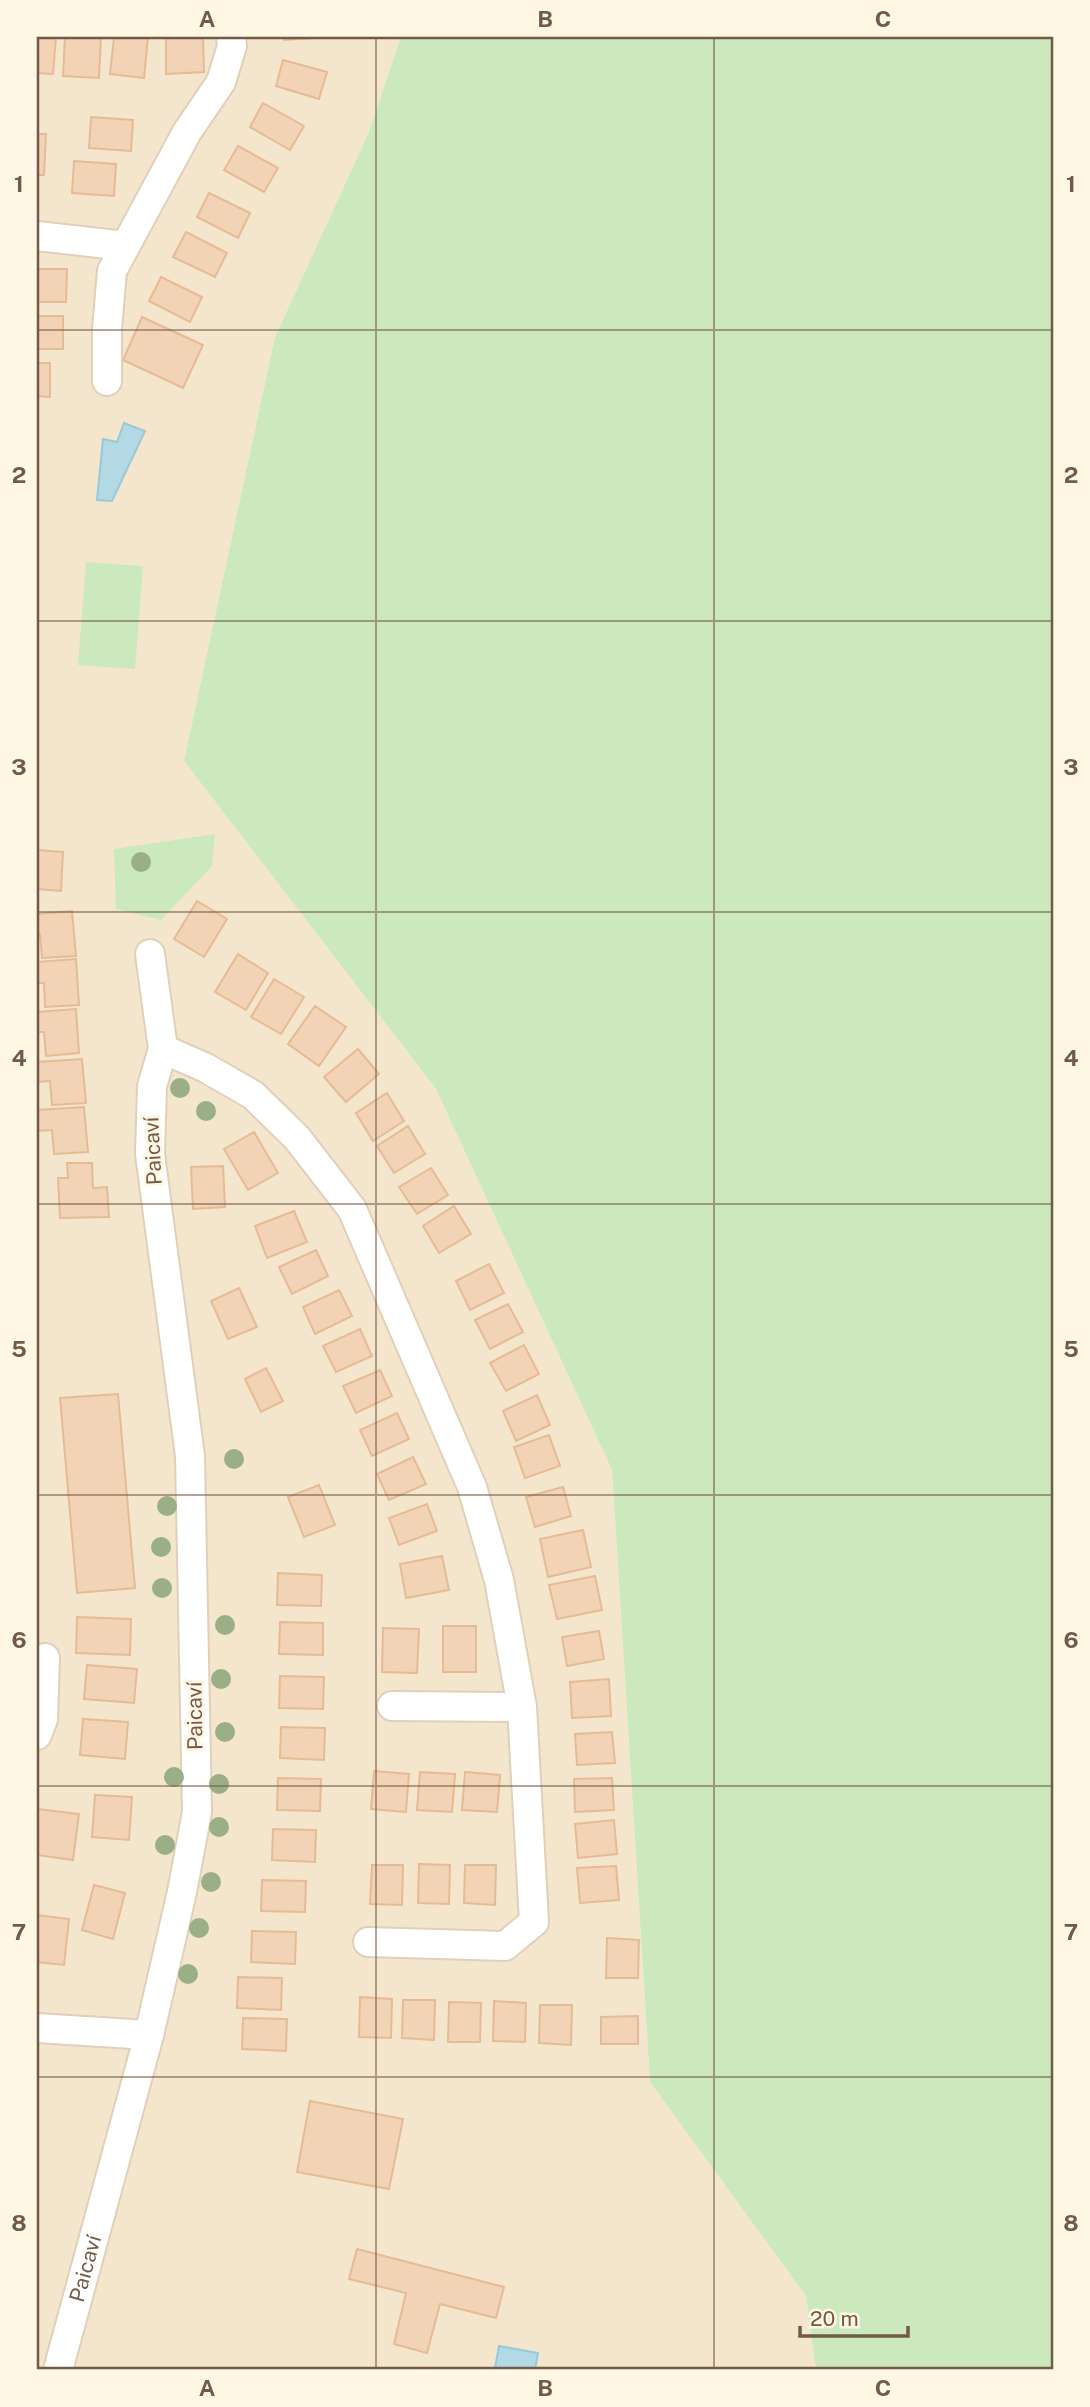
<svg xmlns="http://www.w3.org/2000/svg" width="1090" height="2407" font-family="'Public Sans',sans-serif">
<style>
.residential{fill:#f4e6cc}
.green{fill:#cbe9bd}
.water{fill:#b3d9e5;stroke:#99c8d7;stroke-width:2}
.building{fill:#f2d3b5;stroke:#e5bb95;stroke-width:2}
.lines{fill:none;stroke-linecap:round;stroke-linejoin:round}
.minor-casing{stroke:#e0d0ba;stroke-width:32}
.minor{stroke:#fff;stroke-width:28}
.tree{fill:#9aaf86}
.grid{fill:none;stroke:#725a46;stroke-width:2;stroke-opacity:0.55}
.labels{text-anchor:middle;stroke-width:6;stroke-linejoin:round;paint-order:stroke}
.street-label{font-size:21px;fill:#725a46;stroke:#fff7e4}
.neatline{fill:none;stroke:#725a46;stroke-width:2.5}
.grid-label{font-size:23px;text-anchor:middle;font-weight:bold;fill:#725a46}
</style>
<rect width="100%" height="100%" fill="#fcf3de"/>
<path class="residential" d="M37,37H401L369,132L275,337L184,761L436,1089L612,1470L650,2082L806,2296L816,2370H37Z"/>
<g class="green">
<path d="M401,37H1053V2370H816L806,2296L650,2082L612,1470L436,1089L184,761L275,337L369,132Z"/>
<path d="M86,562L143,566L135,669L78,665Z"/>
<path d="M215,834L212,866L161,920L116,909L114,849Z"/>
</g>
<g class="water">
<path d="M124,423L145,431L112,501L97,500L103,439L117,442Z"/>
<path d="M499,2346L538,2353L535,2370L495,2368Z"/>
</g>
<g class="building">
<path d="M37,37H56L53,74L37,73Z"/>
<path d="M65,37H101L99,78L63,76Z"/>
<path d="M114,37H148L144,78L110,74Z"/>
<path d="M166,37H203L204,72L166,74Z"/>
<path d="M284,37H331L284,40Z"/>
<path d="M283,60L327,72L319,99L276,86Z"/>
<path d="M263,103L304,126L290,150L250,127Z"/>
<path d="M91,117L133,120L131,151L89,148Z"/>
<path d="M37,134H46L44,175H37Z"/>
<path d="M238,146L278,168L264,192L224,170Z"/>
<path d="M74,161L116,164L114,196L72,193Z"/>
<path d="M209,193L250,213L238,238L197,217Z"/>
<path d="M186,232L227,253L215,277L173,257Z"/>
<path d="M37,269H67L66,302H37Z"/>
<path d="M161,277L202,297L190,322L149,301Z"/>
<rect x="37" y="316" width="26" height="33"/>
<path d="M142,317L203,345L183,388L123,360Z"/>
<path d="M37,363H50V397L37,396Z"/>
<path d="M37,850L63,852L61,891L37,889Z"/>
<path d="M197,901L227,919L204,957L174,939Z"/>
<path d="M72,911L76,956L42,958L40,934H37V914Z"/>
<path d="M238,954L268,973L246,1010L215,992Z"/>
<path d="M76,959L79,1005L45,1007L44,983H37V962Z"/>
<path d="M274,979L304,997L281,1034L251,1017Z"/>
<path d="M315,1006L346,1027L319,1066L288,1044Z"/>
<path d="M76,1009L79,1053L46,1056L44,1032H37V1012Z"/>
<path d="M358,1049L379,1074L346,1102L324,1077Z"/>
<path d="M82,1059L86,1103L52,1105L50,1081L37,1082V1062Z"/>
<path d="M387,1093L404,1121L373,1141L356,1113Z"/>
<path d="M84,1107L88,1152L54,1154L52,1130L37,1131V1110Z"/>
<path d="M408,1126L425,1154L394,1173L377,1146Z"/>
<path d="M254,1132L278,1173L248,1190L224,1149Z"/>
<path d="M67,1163H92L93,1188L107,1187L109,1217L60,1218L58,1178H68Z"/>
<path d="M223,1166L225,1207L193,1209L191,1167Z"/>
<path d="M431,1168L448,1195L417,1214L399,1187Z"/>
<path d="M454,1206L471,1234L439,1253L423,1226Z"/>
<path d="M294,1211L307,1242L267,1258L255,1226Z"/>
<path d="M316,1250L328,1276L292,1294L279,1267Z"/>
<path d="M489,1264L504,1293L470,1310L456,1281Z"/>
<path d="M239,1288L257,1327L228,1339L211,1301Z"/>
<path d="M339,1290L352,1316L315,1334L303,1307Z"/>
<path d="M508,1304L523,1332L490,1349L475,1320Z"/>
<path d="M360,1329L372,1356L336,1372L323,1346Z"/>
<path d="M524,1345L539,1374L506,1391L490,1363Z"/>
<path d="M266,1368L283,1401L261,1412L245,1379Z"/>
<path d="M380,1370L392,1396L356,1413L343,1386Z"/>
<path d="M118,1394L135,1588L77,1593L60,1398Z"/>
<path d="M537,1395L550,1425L516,1441L503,1411Z"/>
<path d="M397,1413L409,1439L372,1456L360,1430Z"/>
<path d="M549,1435L560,1466L525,1478L514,1447Z"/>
<path d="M413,1457L426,1484L389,1500L377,1474Z"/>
<path d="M319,1485L335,1525L304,1537L288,1497Z"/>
<path d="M563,1487L571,1516L535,1527L526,1497Z"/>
<path d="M427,1504L437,1531L399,1545L389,1518Z"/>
<path d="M583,1530L591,1567L548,1577L540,1539Z"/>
<path d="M442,1556L449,1590L406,1598L400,1564Z"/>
<path d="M278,1573L322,1575L321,1606L277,1605Z"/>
<path d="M595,1576L602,1610L557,1619L549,1585Z"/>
<path d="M77,1617L131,1619L130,1655L76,1653Z"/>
<path d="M280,1622L323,1623V1655L279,1654Z"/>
<rect x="443" y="1626" width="33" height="46"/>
<path d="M383,1628L419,1629L417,1673L382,1672Z"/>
<path d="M599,1631L604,1659L567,1666L562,1637Z"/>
<path d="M87,1665L137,1669L134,1703L84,1699Z"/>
<path d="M280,1676L324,1677L323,1709L279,1708Z"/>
<path d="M609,1679L611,1716L572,1718L570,1682Z"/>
<path d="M83,1719L128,1722L125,1759L80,1755Z"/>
<path d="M281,1727L325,1728L324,1760L280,1758Z"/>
<path d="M612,1732L615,1763L577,1765L575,1734Z"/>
<path d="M374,1771L409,1774L406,1812L371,1809Z"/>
<path d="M420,1772L455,1774L452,1812L417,1810Z"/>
<path d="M465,1772L500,1775L497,1812L462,1810Z"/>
<path d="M278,1778L321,1779L320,1811L277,1810Z"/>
<path d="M612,1778L614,1810L575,1812L574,1779Z"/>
<path d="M95,1795L132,1797L129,1840L92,1837Z"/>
<path d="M38,1809L79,1814L73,1860L37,1855Z"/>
<path d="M614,1820L617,1854L578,1858L575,1824Z"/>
<path d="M273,1829L316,1830L315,1862L272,1860Z"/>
<path d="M419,1864L450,1865L449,1904L418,1903Z"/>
<path d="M372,1865H403L402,1905L370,1904Z"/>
<path d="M465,1865H496L495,1905L464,1903Z"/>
<path d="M616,1866L619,1900L580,1903L577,1868Z"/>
<path d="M262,1880L306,1881L305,1912L261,1911Z"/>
<path d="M94,1885L125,1893L113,1939L82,1930Z"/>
<path d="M37,1915L69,1919L64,1965L37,1962Z"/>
<path d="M252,1931L296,1932L295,1964L251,1962Z"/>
<path d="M607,1938L639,1940L638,1978H606Z"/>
<path d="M238,1977L282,1978L281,2010L237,2008Z"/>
<path d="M360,1997L392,1999L391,2038L359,2037Z"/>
<path d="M403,2000H435L434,2040L402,2038Z"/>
<path d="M494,2001L526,2003L525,2042L493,2041Z"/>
<path d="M449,2002L481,2003L480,2042H448Z"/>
<path d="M540,2005H572L571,2045L539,2043Z"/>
<path d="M638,2016V2044H601V2017Z"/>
<path d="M243,2018L287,2019L286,2051L242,2049Z"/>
<path d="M310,2101L403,2119L389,2189L297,2172Z"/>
<path d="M357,2249L504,2287L496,2318L440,2304L427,2353L394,2344L406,2293L349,2279Z"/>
</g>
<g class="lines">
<g class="minor-casing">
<g id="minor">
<path d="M37,236L125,246"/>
<path d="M107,381V329L112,271L187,132L221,82L232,46L231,37"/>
<path d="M163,1049L206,1068L253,1095L297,1138L352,1209L472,1487L499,1580L522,1707L534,1922L505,1946L368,1942"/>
<path d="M392,1706L522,1707"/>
<path d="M37,1735L43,1719L45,1658"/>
<path d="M37,2028L149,2035"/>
<path id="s1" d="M58,2370L149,2035L182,1892L197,1812L190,1456L150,1154L152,1086L163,1049L150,954"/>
</g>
</g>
<use href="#minor" class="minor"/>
</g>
<g class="tree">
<circle cx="141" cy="862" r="10"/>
<circle cx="180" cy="1088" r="10"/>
<circle cx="206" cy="1111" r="10"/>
<circle cx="234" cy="1459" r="10"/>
<circle cx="167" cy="1506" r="10"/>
<circle cx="161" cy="1547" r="10"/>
<circle cx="162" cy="1588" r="10"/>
<circle cx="225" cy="1625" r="10"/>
<circle cx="221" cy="1679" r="10"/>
<circle cx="225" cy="1732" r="10"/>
<circle cx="174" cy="1777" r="10"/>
<circle cx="219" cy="1784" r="10"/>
<circle cx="219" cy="1827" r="10"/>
<circle cx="165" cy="1845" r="10"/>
<circle cx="211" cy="1882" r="10"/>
<circle cx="199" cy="1928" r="10"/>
<circle cx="188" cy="1974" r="10"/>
</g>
<path class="grid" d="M376,37V2370M714,37V2370M37,330H1053M37,621H1053M37,912H1053M37,1204H1053M37,1495H1053M37,1786H1053M37,2077H1053"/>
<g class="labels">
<g class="street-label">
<text transform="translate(153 1151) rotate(-93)" y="7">Paicaví</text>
<text transform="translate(195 1716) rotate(-91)" y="7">Paicaví</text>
<text dy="7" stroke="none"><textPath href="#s1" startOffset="105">Paicaví</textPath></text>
</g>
</g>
<rect width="1090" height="2407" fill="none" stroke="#fff7e4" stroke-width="77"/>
<path d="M800 2326v10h108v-10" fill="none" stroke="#725a46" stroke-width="3.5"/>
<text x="810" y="2326" font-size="21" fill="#725a46" stroke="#fff7e4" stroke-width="5" paint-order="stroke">20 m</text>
<rect x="38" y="38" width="1014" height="2330" class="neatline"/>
<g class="grid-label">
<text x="207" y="27">A</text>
<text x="545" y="27">B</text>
<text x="883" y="27">C</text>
<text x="19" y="192">1</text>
<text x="1071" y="192">1</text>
<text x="19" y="483">2</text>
<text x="1071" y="483">2</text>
<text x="19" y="775">3</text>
<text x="1071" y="775">3</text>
<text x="19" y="1066">4</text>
<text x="1071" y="1066">4</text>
<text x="19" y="1357">5</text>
<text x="1071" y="1357">5</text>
<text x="19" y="1648">6</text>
<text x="1071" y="1648">6</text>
<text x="19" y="1940">7</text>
<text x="1071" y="1940">7</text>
<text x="19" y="2231">8</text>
<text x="1071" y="2231">8</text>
<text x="207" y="2396">A</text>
<text x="545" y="2396">B</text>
<text x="883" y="2396">C</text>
</g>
</svg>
